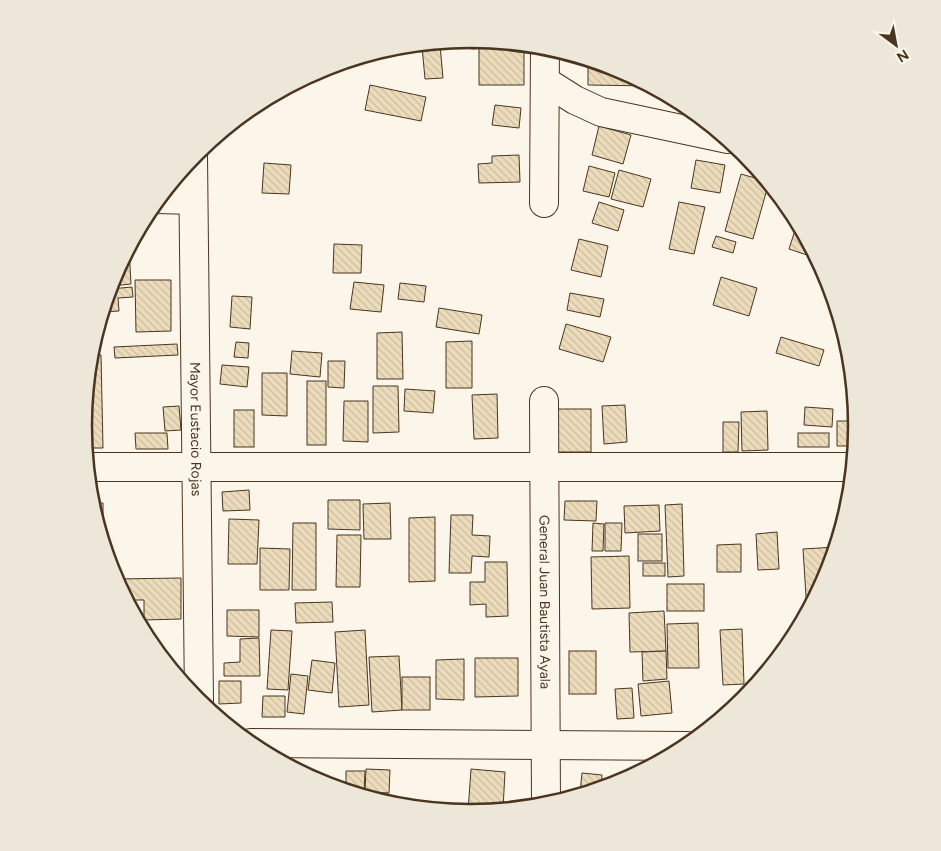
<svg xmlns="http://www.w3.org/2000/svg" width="941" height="851" font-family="Figtree,sans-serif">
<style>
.building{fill:url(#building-back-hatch);stroke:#4a3520}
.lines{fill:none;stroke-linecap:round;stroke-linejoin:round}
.minor-casing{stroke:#4a3520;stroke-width:30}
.minor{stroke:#fbf6e9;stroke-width:28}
.labels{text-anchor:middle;stroke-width:4;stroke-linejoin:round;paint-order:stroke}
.street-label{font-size:14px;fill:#4a3520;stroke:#fbf6e9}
.rim{fill:none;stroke:#4a3520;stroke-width:2.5}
</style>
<defs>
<pattern id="building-back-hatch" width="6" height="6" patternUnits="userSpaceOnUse" patternTransform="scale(1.25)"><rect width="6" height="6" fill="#ecdcbc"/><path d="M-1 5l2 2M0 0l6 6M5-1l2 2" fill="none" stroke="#ccbda1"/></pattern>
</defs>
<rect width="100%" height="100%" fill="#fbf6e9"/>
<g class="building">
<path d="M475,39V49L444,47V41Z"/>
<path d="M479,40L524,44V85H479Z"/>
<path d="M440,45L443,78L425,79L422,46Z"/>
<path d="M588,59L619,68L652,86L588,85Z"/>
<path d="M370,85L426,97L421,121L365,110Z"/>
<path d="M495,105L521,108L519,128L492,125Z"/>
<path d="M599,126L631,135L623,164L592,155Z"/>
<path d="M519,155L520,182L479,183L478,164L492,163V156Z"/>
<path d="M696,160L725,165L720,193L691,188Z"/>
<path d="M264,163L291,165L289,194L262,193Z"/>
<path d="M589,166L615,173L609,197L583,191Z"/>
<path d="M619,170L651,179L643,207L611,199Z"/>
<path d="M741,174L769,182L753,239L725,231Z"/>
<path d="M599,202L624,210L618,231L592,223Z"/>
<path d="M679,202L705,207L694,254L669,249Z"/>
<path d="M797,224L800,225L810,245L807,255L789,249Z"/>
<path d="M716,236L736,242L733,253L712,247Z"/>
<path d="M579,239L608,246L601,277L571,270Z"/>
<path d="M334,244L362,245L361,273H333Z"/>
<path d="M129,248L131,284L111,286L113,277Z"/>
<path d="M721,277L757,288L749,316L713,305Z"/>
<path d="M135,280H171V331L136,332Z"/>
<path d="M354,282L384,285L381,312L350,309Z"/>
<path d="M400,283L426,286L424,302L398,299Z"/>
<path d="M132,287L133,297L118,298L119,311L103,312L110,289Z"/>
<path d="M570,293L604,299L600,317L567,310Z"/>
<path d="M232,296L252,297L250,329L230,327Z"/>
<path d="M439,308L482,315L479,334L436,327Z"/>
<path d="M566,324L611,337L603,362L559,349Z"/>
<path d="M402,332L403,379H377V333Z"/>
<path d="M781,337L824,350L819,366L776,353Z"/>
<path d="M472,341V388H446V342Z"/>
<path d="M236,342L249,343L248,358L234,357Z"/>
<path d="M177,344L178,355L115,358L114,347Z"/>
<path d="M292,351L322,353L320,377L290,374Z"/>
<path d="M91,355H101L103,448H86L84,425Z"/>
<path d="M328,361H345L344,388L328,387Z"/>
<path d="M222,365L249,367L247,387L220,384Z"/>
<path d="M262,373H287V416L262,415Z"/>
<rect x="307" y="381" width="19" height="64"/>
<path d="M373,386H398L399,432L373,433Z"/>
<path d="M405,389L435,391L433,413L404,411Z"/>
<path d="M497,394L498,438L474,439L472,395Z"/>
<path d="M344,401H368V442L343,441Z"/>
<path d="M625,405L627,442L604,444L602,406Z"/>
<path d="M179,406L181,430L165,431L163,407Z"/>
<path d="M805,407L833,409L832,427L804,425Z"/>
<rect x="558" y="409" width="33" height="43"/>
<rect x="234" y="410" width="20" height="37"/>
<path d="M767,411L768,450L742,451L741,412Z"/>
<path d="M837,421H857L855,446H837Z"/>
<path d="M723,422H739L738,452H723Z"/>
<path d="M135,433H167L168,449H136Z"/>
<rect x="798" y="433" width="31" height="14"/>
<path d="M249,490L250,510L223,511L222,492Z"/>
<path d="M328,500H360V530L328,529Z"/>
<path d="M565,501H597L596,521L564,520Z"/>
<path d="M92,503H103V541Z"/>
<path d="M390,503L391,539H364L363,504Z"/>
<path d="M682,504L684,576L668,577L665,505Z"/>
<path d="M659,505L660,531L625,533L624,506Z"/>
<path d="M451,515H473L472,535L490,536L489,557L472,556L471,573H449Z"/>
<path d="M435,517V581L409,582V518Z"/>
<path d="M229,519L259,520L257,564H228Z"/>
<path d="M293,523H316V590H292Z"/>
<path d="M593,523L604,524L603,551H592Z"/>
<path d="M605,523H622L621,551H605Z"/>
<path d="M777,532L779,569L758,570L756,534Z"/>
<rect x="638" y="534" width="24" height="27"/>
<path d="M337,535H361L360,587H336Z"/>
<path d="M741,544V572H717V545Z"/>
<path d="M836,547L828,574L807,612L803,549Z"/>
<path d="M260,548L290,549L289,590H260Z"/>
<path d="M629,556L630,608L592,609L591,557Z"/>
<path d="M485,562H507L508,616L486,617V604L470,605V582H485Z"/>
<rect x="643" y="563" width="22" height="13"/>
<path d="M181,578V619L144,620V600H127L116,579Z"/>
<rect x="667" y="584" width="37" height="27"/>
<path d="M332,602L333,622L296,623L295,603Z"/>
<path d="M227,610H259V637L227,636Z"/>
<path d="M664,611L666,651L630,652L629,613Z"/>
<path d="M698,623L699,668H668L667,624Z"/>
<path d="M742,629L744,684L723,685L720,630Z"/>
<path d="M271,630L292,631L288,690L267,689Z"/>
<path d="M365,630L369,705L339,707L335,632Z"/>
<path d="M259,638L260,676H224V663L240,662V639Z"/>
<rect x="569" y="651" width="27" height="43"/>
<path d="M666,651L667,679L643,681L642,652Z"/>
<path d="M399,656L402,710L372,712L369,657Z"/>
<path d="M475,658H518V696L475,697Z"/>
<path d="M464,659V700L436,699V660Z"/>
<path d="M312,660L335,663L332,693L308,690Z"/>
<path d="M291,674L308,676L304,714L287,712Z"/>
<rect x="402" y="677" width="28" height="33"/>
<path d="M219,681H241V703L219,704Z"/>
<path d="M669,681L672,713L641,716L638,684Z"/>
<path d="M632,688L634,718L617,719L615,689Z"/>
<path d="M263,696H285V717H262Z"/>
<path d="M366,769L390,770L389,793L365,792Z"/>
<path d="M471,769L505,772L503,809L468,812Z"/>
<path d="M346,771H365L364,793L388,794L387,803L346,790Z"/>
<path d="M582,773L602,775L601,788L580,793Z"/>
<path d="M567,792L580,793H584L567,798Z"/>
</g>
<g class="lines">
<g class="minor-casing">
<g id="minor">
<path d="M545,81L575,100L601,112L728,139"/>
<path id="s1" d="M193,157L199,701"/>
<path d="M158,199L193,200"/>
<path d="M544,203L545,46"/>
<path id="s2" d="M544,401L546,805"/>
<path d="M88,467H853"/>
<path d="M251,743L687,746"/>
</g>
</g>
<use href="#minor" class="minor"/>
</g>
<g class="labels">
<g class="street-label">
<text dy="5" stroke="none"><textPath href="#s1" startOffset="272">Mayor Eustacio Rojas</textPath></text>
<text dy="5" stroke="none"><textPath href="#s2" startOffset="201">General Juan Bautista Ayala</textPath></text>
</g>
</g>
<path d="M0 0H941V851H0ZM92 426a378 378 0 1 1 756 0a378 378 0 1 1-756 0Z" fill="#ede7d9" fill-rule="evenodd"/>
<path class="rim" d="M92 426a378 378 0 1 1 756 0a378 378 0 1 1-756 0Z"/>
<g transform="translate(896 45) rotate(148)" stroke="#fbf6e9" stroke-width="4" paint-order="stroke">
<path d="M0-4L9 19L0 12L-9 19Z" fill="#4a3520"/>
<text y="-8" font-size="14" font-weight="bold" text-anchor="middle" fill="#4a3520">N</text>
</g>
</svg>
